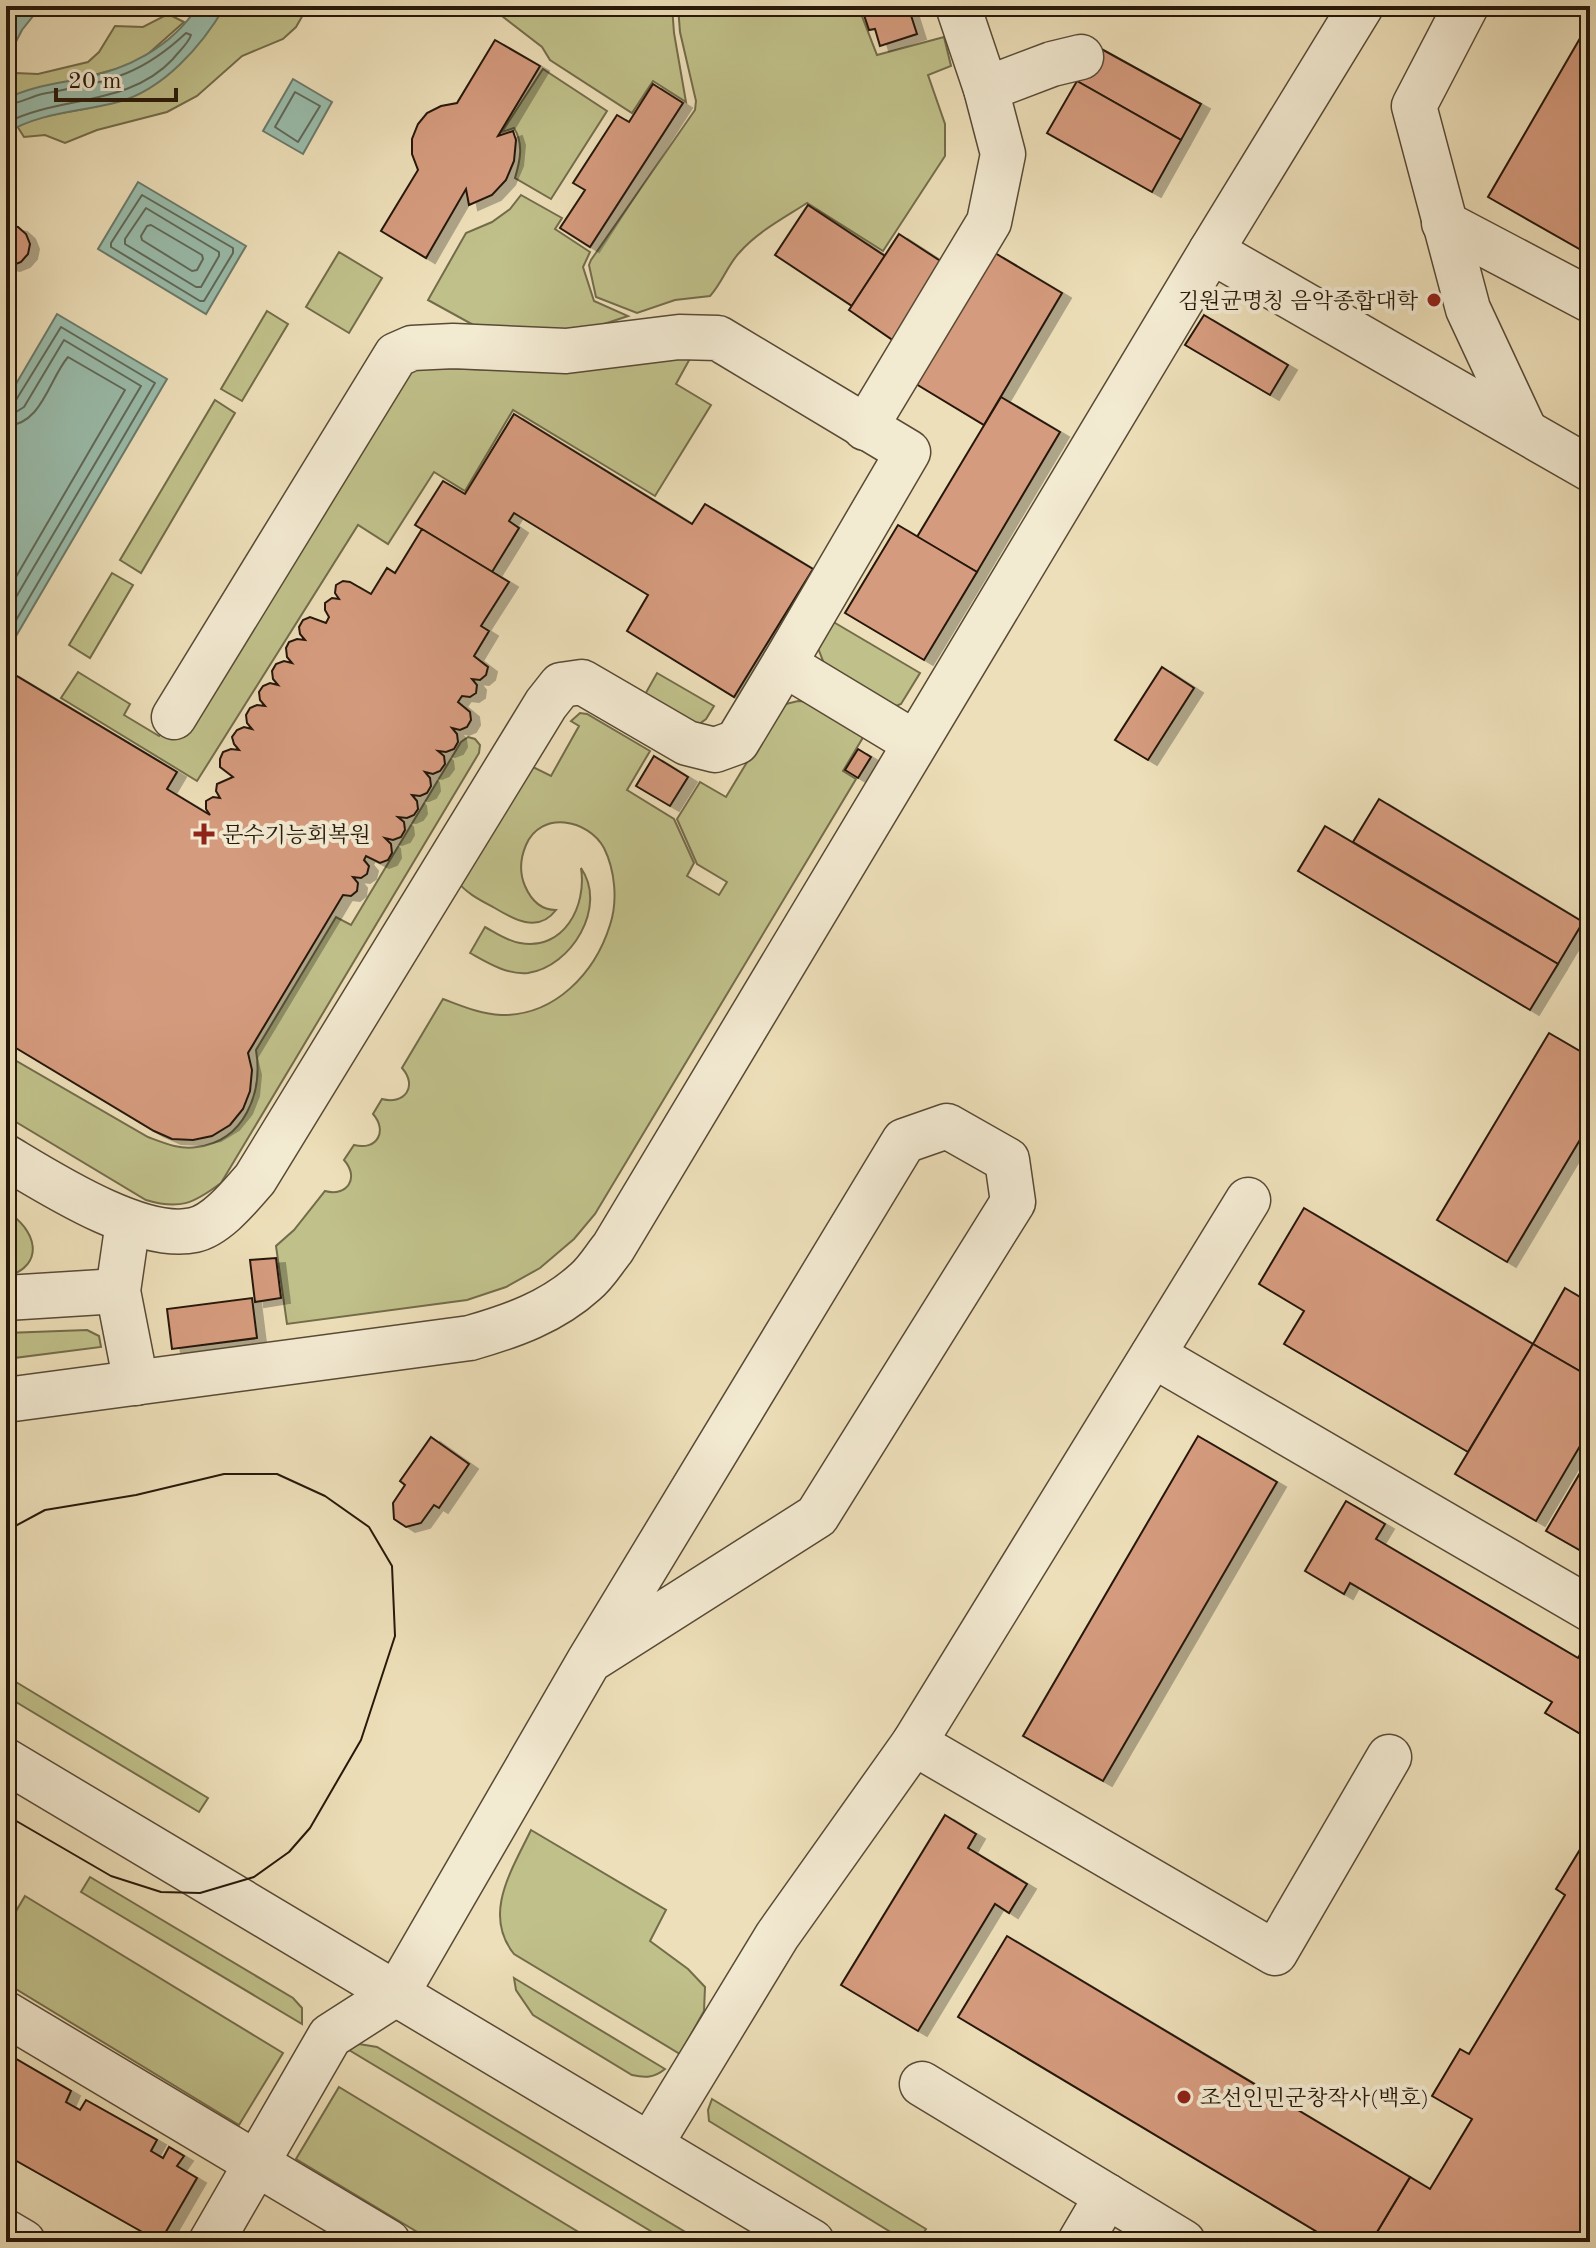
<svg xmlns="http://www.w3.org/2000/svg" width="1596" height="2248" font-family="'Old Standard TT','Noto Serif KR',serif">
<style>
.green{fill:#c0c08a;stroke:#736c4a;stroke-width:2}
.water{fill:#9abdac;stroke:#6c7b6b;stroke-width:2}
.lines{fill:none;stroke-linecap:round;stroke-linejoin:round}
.shore{stroke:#606a5a;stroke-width:2}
.building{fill:#d59b7e;stroke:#261809;stroke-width:2;filter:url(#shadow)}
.minor-casing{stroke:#584a35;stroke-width:47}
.minor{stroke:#f3ead2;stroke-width:44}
.tram{stroke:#261809;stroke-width:2}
.poi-dot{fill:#8f2418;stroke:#f3ead2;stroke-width:3}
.labels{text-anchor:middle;stroke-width:8;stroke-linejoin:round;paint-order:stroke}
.poi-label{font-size:22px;fill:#261809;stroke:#f3ead2;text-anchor:start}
</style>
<defs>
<filter id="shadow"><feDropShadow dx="9" dy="5" stdDeviation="0" flood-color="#0004"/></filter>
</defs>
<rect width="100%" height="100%" fill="#eddfb9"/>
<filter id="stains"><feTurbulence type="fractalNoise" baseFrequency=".0025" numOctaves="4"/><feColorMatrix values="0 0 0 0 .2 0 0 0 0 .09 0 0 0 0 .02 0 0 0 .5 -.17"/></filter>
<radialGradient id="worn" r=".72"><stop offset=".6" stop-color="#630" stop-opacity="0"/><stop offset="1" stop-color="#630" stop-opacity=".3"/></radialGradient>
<g class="green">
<path d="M260,6H308L296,27L283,39L242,56L197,96L167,112L97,130L65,143L45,135L24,137L17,126C40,115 64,113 89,108C159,94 183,66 223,10L245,14L258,10Z"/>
<path d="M489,6H672L674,33L686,102L653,81L632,113L550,60L542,47Z"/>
<path d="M678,6H858L877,55L944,37L951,66L928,75L945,124V156L883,251L807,203C784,218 757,232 739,253C727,266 722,283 710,296L675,300L637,313L596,297L589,265L591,260L695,110L696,101L680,32Z"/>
<path d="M168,14L184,22L148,54L127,66L6,99V78L15,73L38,74L88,62L99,52L115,26L143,27Z"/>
<path d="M543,69L607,111L551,199L515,178C520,161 524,144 514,128L502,132Z"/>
<path d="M521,195L562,218L555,229L590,252L583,267L594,301L628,316L592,328L542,339L477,327L428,300L466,233L492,222L510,209Z"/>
<path d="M339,252L382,278L349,333L306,307Z"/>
<path d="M267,311L288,324L242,401L221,389Z"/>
<path d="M693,353L676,384L711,405L655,496L513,410L465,491L434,472L388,544L358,525L197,781L61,698L78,672L130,704L124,715L159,736L401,367L501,370L636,354Z"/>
<path d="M215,400L235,413L141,573L120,560Z"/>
<path d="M112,573L133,585L90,658L69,645Z"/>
<path d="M825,617L920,673L901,704L896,706L825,666L816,643Z"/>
<path d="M657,673L714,706L706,719L698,725L643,698Z"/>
<path d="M798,701L811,702L865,734L843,771L856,779L595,1214L574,1239L540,1268L506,1287L467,1300L287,1324L276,1246L294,1230L325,1191C347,1197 360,1178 344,1160L354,1145C377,1151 388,1131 373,1114L382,1099C405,1105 418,1086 402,1068L443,999C462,1006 480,1014 501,1015C555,1016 595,973 610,925C618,901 615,870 604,848C588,819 541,810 526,845C520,859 519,872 525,886C531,900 540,910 556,910C538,934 513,919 493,907C480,900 466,893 457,881L529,765L551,776L579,726L571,721L580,713L587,714L650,751L627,790L674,819L694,863L687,876L719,895L727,882L697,864L677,819L700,782L726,797L776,714L786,704Z"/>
<path d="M468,737L475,739L480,745L479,753L221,1183C193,1204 179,1210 146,1200L6,1116V1055L148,1137C164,1143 180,1150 197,1147C245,1141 263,1092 256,1050L336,917L351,925L461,742Z"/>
<path d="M581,868C608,907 571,967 528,973C507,975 488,963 470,953L485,927C496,933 507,941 520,943C564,951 587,906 581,868Z"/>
<path d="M6,1211C36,1229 47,1265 6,1277Z"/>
<path d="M87,1330L99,1336L101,1347L6,1359V1333Z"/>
<path d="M6,1676L208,1798L199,1812L6,1696Z"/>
<path d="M531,1830L666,1910L650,1941L688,1969L705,1987L704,2011L680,2054L514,1954C482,1914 512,1870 531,1830Z"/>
<path d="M90,1877L293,1998L302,2008V2024L81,1892Z"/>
<path d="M25,1896L283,2053L239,2125L6,1983V1928Z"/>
<path d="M514,1978L665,2069C654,2078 645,2078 632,2075L533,2015L516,1990Z"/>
<path d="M359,2044L377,2047L702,2242H669L349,2050Z"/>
<path d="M339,2087L595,2242H434L296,2159Z"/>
<path d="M712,2099L926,2229L918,2242H907L709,2121L708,2110Z"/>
</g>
<g class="water">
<path d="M6,6H41L22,30L7,59Z"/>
<path d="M198,6H225C202,46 163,90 118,102C80,112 41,112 6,133V99C29,87 54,84 79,79C126,70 171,48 198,6Z"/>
<path d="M293,79L332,102L303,154L263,131Z"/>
<path d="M138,182L246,246L206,314L98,249Z"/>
<path d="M57,314L167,379L16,636L6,630V401Z"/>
</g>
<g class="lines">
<g class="shore">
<path d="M295,92L320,106L298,142L275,127Z"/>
<path d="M6,105C18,104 30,97 42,94C105,81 137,79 186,33L191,35C188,44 179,51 173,59C128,107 60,95 6,123"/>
<path d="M142,195L233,248V253L204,301H200L111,247V243Z"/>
<path d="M146,208L219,252V256L201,287H196L125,244V239Z"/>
<path d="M151,225L202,255L203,259L197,270L192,271L142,240L141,236L147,226Z"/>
<path d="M6,404L16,400L61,327L155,383L15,622L6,624"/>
<path d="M6,414L16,412L24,407L64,340L141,386L6,614"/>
<path d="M6,426C42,425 49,379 68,357L125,390L6,594"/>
</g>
</g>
<g class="building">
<path d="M861,6H908L917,34L880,46L875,29L869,30Z"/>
<path d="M1590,21V255L1488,197Z"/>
<path d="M495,40L540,66L498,136L513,131L516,140L514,161L506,180L492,195L469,205L466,189L426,258L381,231L418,170L412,154V139L418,124L427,113L441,106L457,103Z"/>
<path d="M1096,46L1201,104L1181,140L1077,81Z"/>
<path d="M1077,81L1181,140L1152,192L1047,133Z"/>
<path d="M653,84L683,103L590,247L560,228L585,190L573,183L617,115L629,122Z"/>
<path d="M808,205L885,256L852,306L775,255Z"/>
<path d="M6,225L18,227L26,234L30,244L28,254L21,262L11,266L6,265Z"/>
<path d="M899,234L945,264L894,341L849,310Z"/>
<path d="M995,253L1062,293L984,425L916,384Z"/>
<path d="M1204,315L1288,365L1270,395L1185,345Z"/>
<path d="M1001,397L1060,432L977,572L917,537Z"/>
<path d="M514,414L692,524L705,504L813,569L734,697L627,631L648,595L514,513L509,521L519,528L492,572L415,525L443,481L465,494Z"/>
<path d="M898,525L977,572L924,660L845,613Z"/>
<path d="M422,529L509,582L481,626L489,631L474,656L488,667L486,675L480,680L472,679L477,685L476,693L470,697L462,696L458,702L470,712L471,720L467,727L460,730L452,728L457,734L458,742L454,749L446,752L438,751L444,756L445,764L440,771L433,774L425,772L430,778L431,786L427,793L420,796L412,795L417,801L418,809L414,815L407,818L398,817L404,822L405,830L401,837L393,840L385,838L391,844L392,853L388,860L380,863L366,856L364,860L369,866L367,874L361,878L353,877L358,883L357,891L351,896L343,895L248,1053L252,1070L250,1091L243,1109L230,1125L212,1136L193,1140L172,1139L154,1131L6,1042V679L10,672L177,772L167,789L210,815L206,809V801L213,797L220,798L216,791L217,784L233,777L220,767V759L223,752L231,749L239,750L234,744L232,737L237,730L244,727L252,729L247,723L246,715L250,708L257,705L265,706L260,700L259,692L263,686L270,683L278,685L273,679L272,671L276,664L284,661L292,663L287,657L286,648L289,642L297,639L305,640L300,634L299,627L303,620L310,617L326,623L329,617L325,610V603L332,598L339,599L335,593L336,585L343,581L350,582L371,594L387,568L395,573Z"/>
<path d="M1162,667L1194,688L1148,760L1115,740Z"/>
<path d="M858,749L871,757L858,778L845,770Z"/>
<path d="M654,756L688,777L670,806L636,786Z"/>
<path d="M1379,799L1583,922L1558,964L1353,842Z"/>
<path d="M1325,826L1558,964L1530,1010L1298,871Z"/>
<path d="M1549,1033L1590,1057V1123L1507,1262L1437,1220Z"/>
<path d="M1304,1208L1533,1344L1468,1452L1284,1344L1304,1311L1259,1284Z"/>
<path d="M276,1258L281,1298L255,1302L250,1260Z"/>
<path d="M1565,1288L1590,1303V1377L1533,1344Z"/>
<path d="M252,1298L257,1338L172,1349L167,1309Z"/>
<path d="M1533,1344L1590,1377V1429L1536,1521L1455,1474Z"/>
<path d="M1198,1436L1277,1482L1103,1781L1023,1736Z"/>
<path d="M431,1437L469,1464L439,1508L434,1505L421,1523L406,1527L394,1519L393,1503L405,1485L400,1481Z"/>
<path d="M1590,1456V1556L1546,1531Z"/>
<path d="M1346,1501L1385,1524L1376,1539L1578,1658L1587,1643L1590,1645V1725L1584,1736L1545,1713L1552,1702L1350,1583L1344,1594L1305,1571Z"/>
<path d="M945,1815L976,1834L968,1848L1027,1884L1009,1913L995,1904L918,2031L841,1985Z"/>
<path d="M1584,1843L1590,1847V2242H1371L1410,2177L1430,2189L1472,2119L1432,2096L1460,2049L1469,2054L1565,1895L1556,1889Z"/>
<path d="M1007,1936L1410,2177L1371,2242H1334L958,2017Z"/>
<path d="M6,2053L71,2091L66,2102L80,2110L86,2100L157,2140L151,2151L163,2158L169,2147L184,2156L177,2166L197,2178L160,2242L6,2155Z"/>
</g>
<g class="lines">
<g class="minor-casing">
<g id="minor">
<path d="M1466,6L1414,106L1468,309L1525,431"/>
<path d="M986,89L1052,64L1081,57"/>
<path d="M1444,223L1590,300"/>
<path d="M1211,251L1361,6"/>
<path d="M865,428L989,222L1003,154L986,89L958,6"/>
<path d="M174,717L396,355L412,348L453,346L566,351L679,337L718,338L908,452L784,664L915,743"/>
<path d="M6,1157C51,1184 142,1242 194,1230C217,1225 240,1196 255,1179L546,704L561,685L582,682L687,743L715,750L737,742L784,664"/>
<path d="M128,1222L118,1291L136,1383"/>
<path d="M6,1298L118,1291"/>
<path d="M1153,1355L1590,1609"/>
<path d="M6,1400L470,1338C512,1326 552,1312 585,1282C596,1273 604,1259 613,1248L1211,251L1590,469"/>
<path d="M914,1743L1275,1953L1389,1757"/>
<path d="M6,1761L812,2242"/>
<path d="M6,2014L388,2242"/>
<path d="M922,2084L1183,2242"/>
<path d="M650,2145L777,1936L914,1743L1248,1200"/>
<path d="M6,2232L23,2242"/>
<path d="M211,2242L330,2036L397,1993L589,1661L904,1141L947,1126L1007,1160L1013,1202L817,1516L589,1661"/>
<path d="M1080,2242L1107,2196"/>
</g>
</g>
<use href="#minor" class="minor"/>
<path class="tram" d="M6,1531L45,1510L136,1495L224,1474H277L325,1496L369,1527L392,1566L395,1636L361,1740L310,1828L289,1852L254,1877L200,1893L161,1892L111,1876L6,1815"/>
</g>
<g class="poi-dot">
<circle cx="1434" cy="300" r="8"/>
<path d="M200 822h8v8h8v8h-8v8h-8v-8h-8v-8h8z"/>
<circle cx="1184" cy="2097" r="8"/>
</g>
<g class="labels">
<g class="poi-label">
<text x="1418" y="308" text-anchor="end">김원균명칭 음악종합대학</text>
<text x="222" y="842">문수기능회복원</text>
<text x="1200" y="2105">조선인민군창작사(백호)</text>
</g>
</g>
<rect width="1596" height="2248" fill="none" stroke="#eddfb9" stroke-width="32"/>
<rect x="8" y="8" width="1580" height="2232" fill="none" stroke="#261809" stroke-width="4"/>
<rect x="16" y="16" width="1564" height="2216" fill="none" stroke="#261809" stroke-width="2"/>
<path d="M56 88v12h120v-12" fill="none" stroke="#261809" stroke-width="4"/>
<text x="68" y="88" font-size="24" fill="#261809" stroke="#f3ead2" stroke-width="6" paint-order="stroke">20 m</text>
<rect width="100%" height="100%" filter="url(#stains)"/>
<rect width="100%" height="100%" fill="url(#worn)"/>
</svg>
